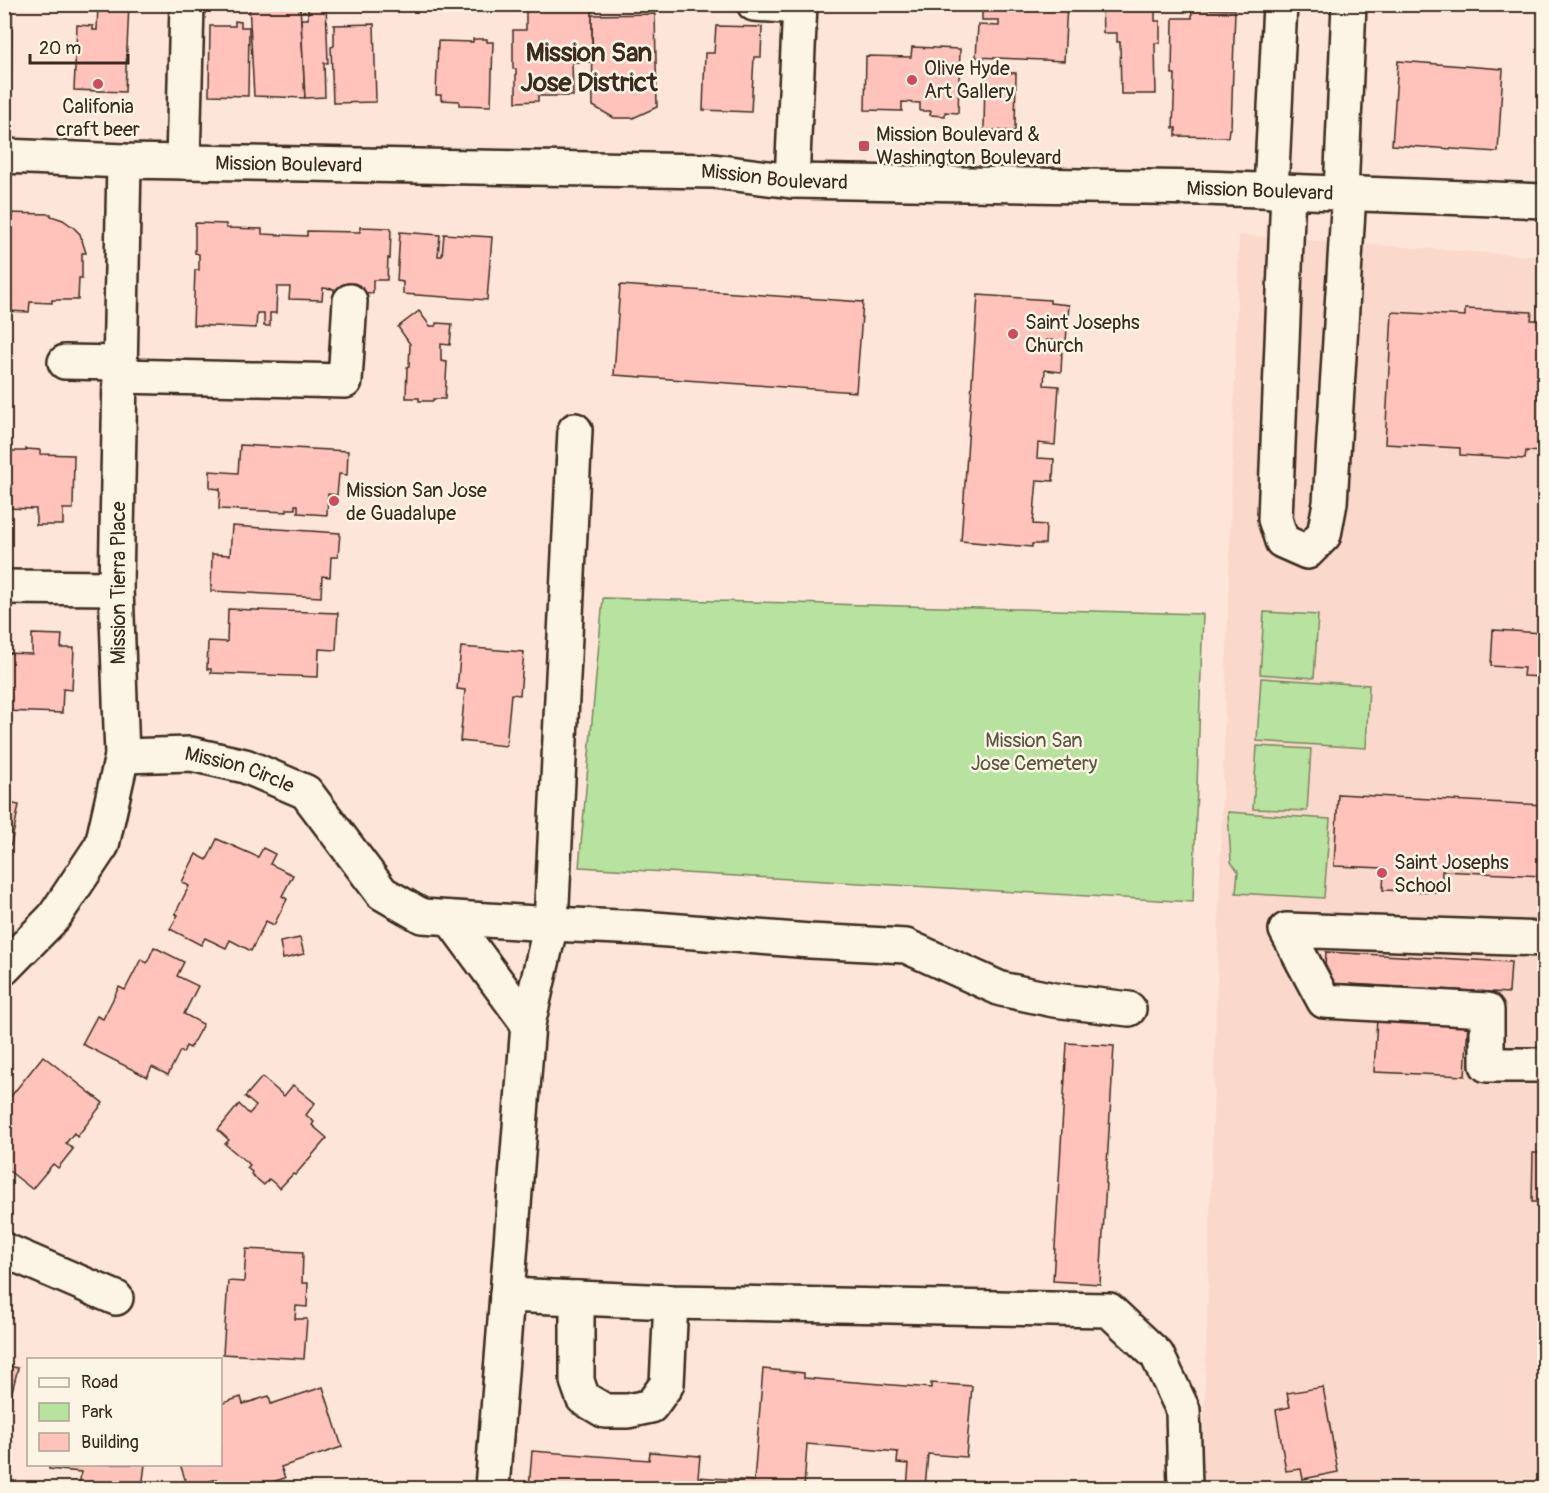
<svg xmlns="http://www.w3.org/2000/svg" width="1549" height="1493" font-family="Pangolin,sans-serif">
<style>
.built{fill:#fad8cc}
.green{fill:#b7e29f;stroke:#79865e;stroke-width:1.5}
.building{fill:#ffc3bc;stroke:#3b2a1e;stroke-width:1.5}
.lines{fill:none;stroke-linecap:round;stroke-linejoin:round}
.minor-casing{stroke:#3b2a1e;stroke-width:38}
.major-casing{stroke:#3b2a1e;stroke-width:38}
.minor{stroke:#fcf5e5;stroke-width:33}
.major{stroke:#fcf5e5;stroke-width:33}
.poi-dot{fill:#d1495b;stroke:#fcf5e5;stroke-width:2}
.labels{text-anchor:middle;stroke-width:5;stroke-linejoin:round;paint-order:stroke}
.poi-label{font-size:20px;fill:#3b2a1e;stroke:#fcf5e5;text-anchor:start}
.street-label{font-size:20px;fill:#3b2a1e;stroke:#fcf5e5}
.park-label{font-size:20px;fill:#5a583e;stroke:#fcf5e5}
.district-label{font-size:26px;font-weight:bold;fill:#3b2a1e;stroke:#fcf5e5}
</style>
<rect width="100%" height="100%" fill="#fde6d9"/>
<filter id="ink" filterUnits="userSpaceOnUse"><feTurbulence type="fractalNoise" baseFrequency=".0167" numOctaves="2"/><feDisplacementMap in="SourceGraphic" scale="12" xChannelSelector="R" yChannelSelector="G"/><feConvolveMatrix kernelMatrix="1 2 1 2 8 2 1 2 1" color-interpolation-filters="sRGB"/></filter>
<g filter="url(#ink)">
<path class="built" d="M1239,235L1544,257V1488H1202Z"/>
<g class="green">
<path d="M603,598L1203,614L1193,902L579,867Z"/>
<path d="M1264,612L1318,615L1314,678L1260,674Z"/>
<path d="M1261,678L1369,685L1366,748L1257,741Z"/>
<path d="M1257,746L1311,749L1307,811L1253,809Z"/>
<path d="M1228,812L1330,819L1324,898L1236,893L1238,871L1231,862Z"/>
</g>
<g class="building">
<path d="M98,4H129L125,92L74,90L77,25L93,26V30H97Z"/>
<path d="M249,4H300L305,98L254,96Z"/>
<path d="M308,4H326L328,63H324L325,97L305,98L301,19H308Z"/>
<path d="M526,4H592V62H572L573,96H538V101L516,102V69H513V30H526Z"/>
<path d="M982,4H1067L1064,61L976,57L978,25L999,26V20H982Z"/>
<path d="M1102,4H1155V21H1160V43H1155L1156,94H1121L1120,42H1117V33H1103Z"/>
<path d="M1192,9L1235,10L1231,129H1229L1228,137L1176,136V128H1173L1175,74H1172L1173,18H1192Z"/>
<path d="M4,14H12L11,90H4Z"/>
<path d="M655,14L657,107L633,118H614L593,106L592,15Z"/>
<path d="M235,21L241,22V27H249L248,96L209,95L210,26H235Z"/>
<path d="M374,24L376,102L333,103L331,47L334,46V25Z"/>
<path d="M716,26L762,27L761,57H754L751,112L703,110L705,53H714Z"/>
<path d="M473,39H487V42H493L491,106L459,105V101L441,100V95H436L438,41L473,42Z"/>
<path d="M912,47L960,49L958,113L945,112V116L930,115L931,111H920V103L902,102V111L865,110L866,56L911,57Z"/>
<path d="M1398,61L1503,69L1498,152L1392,145Z"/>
<path d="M985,72L1016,73L1015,131L984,130Z"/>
<path d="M4,213L51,214V216L63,220L73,227L80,234L86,253H82V278H79L78,300H52V303L30,302L29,312L4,311Z"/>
<path d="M195,223L226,224V228L262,229V234L307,236V231L360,232V227L391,228L390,259L388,258L387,280H373V293L334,291V289L323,288L322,300L289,299L290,287H277L276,313H270V326H264V313H257L256,328L193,325L195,270H199V254L195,253Z"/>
<path d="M400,232L440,235L438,256H442L444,234L492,237L487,300L403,294V282L397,281Z"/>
<path d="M620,285L863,302L856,392L614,375Z"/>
<path d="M978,295L1050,300V303L1069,305L1066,341L1047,340L1046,350L1062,351L1061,372L1045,370L1044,385L1059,386L1055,445L1038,443L1037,458L1054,459L1053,481L1037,480L1033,524L1046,525L1045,544H1032V547L961,541Z"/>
<path d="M1465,309L1532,312L1531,320H1544V452L1526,451L1525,459L1460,455V448L1385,444L1392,312L1465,316Z"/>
<path d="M419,311L430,326H436V323L452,324L450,345L441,344V361L447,362L445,399H433V401H419V398H406L407,367H409L410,344L398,327Z"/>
<path d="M240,445L348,451L347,475L339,474L337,495L328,494L327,515L298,513V505H295V509H287V512L219,509L220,489L210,488V471L238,473Z"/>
<path d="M26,449L40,450V454L74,455L73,509H63V525H36V509L4,508V451H26Z"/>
<path d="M232,526L340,533L338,557H331L330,577L322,576L321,597L211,591L212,554L230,555Z"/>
<path d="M228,609L338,613L336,650L319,649L318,677L211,673V669H207L208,641L227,642Z"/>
<path d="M1493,630L1544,633V677L1523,676L1524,668L1491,666Z"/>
<path d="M32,634L62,635L61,648H74L72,690L63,689L62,713L4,711V653L32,654Z"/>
<path d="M461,647L524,652L520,695L511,694L506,746L460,741L465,690L457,689Z"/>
<path d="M1338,794L1544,805V876L1442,871L1441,892L1383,890L1384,868L1334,866Z"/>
<path d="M4,802L19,805L11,845L4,844Z"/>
<path d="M217,839L258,857L263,848L275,854L270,864L293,875L282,896L287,899L274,925L266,921L251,951L230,940L226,948L205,938L201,945L170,929L178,915L175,914L189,886L182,882L196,854L207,860Z"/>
<path d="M300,938L304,954L283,959L280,942Z"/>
<path d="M154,947L184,962L177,976L198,986L184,1014L203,1024L190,1048L186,1046L183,1053L180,1051L168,1075L152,1067L147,1077L82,1044L97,1016L103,1019L119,987L125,990L141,959L147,963Z"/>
<path d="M1326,952L1511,962L1509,993L1324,983Z"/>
<path d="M1377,1018L1468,1022L1465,1076L1374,1072Z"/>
<path d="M1067,1043L1114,1046L1100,1284L1053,1281Z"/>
<path d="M43,1056L103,1103L77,1137L74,1133L66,1143L73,1149L58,1168L53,1164L32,1189L4,1167V1105Z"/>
<path d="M262,1077L284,1096L293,1085L315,1103L306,1115L314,1122L312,1125L327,1138L295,1175L293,1174L280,1188L269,1179L264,1185L251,1174L252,1172L247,1168L250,1165L225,1144L229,1140L218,1130L239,1104L249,1114L256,1106L245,1097Z"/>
<path d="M1533,1153H1544V1202H1532Z"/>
<path d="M246,1249L303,1252L302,1283H308L307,1307L296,1306L295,1319H307L304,1359L223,1354L228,1281L244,1282Z"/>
<path d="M4,1365L18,1368L5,1419H4Z"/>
<path d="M763,1369L804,1373V1378L931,1388V1383L972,1386L966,1457L928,1454L925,1488H907L909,1464L897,1463L898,1452L807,1444L804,1488H529L532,1451L649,1460L650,1452L700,1456L698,1477L754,1481Z"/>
<path d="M323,1387L342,1447L281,1467L285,1478L253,1488H220L217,1479L188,1488L180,1464H220V1404L241,1397L243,1404L269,1396L271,1404Z"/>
<path d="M1323,1387L1338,1472L1303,1479L1301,1469L1286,1471L1276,1410L1290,1407L1287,1393Z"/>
<path d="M49,1464H145L142,1488L109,1485L108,1488H79L81,1472L49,1469Z"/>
</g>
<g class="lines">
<g class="minor-casing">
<g id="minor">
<path d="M754,4L800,7"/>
<path d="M183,162L187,4"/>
<path d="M792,181L800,4"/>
<path d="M1271,191L1280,4"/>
<path d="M1288,192L1275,519L1282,541L1307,552L1324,535L1330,503L1349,194"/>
<path d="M1341,193L1349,4"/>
<path d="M65,362L120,363"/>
<path d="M120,376L345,381L350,301"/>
<path d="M4,587L116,588"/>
<path id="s1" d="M122,756L191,754L245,766L306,792L382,893L422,916L551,924L642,928L810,941L906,946L1001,989L1054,1000L1129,1009"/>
<path d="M450,918L528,1024"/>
<path d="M1544,939L1286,930L1324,1001L1487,1010V1065H1544"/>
<path d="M4,968L54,917L102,845L122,756L116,588L124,161"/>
<path d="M4,1250L116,1298"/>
<path d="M507,1295L671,1302L1109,1310L1157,1355L1183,1410L1185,1488"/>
<path d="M577,1298V1381L583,1398L605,1411H628L651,1406L667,1384L671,1302"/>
<path d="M492,1488L528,1024L551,924L575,430"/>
</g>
</g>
<g class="major-casing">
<g id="major">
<path id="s2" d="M4,156L124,161L713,171L792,181L1205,188L1544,201"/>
</g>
</g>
<use href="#minor" class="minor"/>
<use href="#major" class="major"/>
</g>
</g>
<g class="poi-dot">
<circle cx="912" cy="80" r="6"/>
<circle cx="98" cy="84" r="6"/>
<rect x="858" y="140" width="12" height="12" rx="3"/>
<circle cx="1013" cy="334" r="6"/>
<circle cx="334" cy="501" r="6"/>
<circle cx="1382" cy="873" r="6"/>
</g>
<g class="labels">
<g class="poi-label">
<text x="924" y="75">Olive Hyde<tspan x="924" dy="23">Art Gallery</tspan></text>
<text x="98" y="113" text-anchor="middle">Califonia<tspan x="98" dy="23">craft beer</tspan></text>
<text x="876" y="141">Mission Boulevard &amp;<tspan x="876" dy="23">Washington Boulevard</tspan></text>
<text x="1025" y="329">Saint Josephs<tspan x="1025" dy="23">Church</tspan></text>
<text x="346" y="497">Mission San Jose<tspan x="346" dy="23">de Guadalupe</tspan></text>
<text x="1394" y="869">Saint Josephs<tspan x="1394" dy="23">School</tspan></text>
</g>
<g class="street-label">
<text dy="7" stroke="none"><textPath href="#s2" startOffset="285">Mission Boulevard</textPath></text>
<text dy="7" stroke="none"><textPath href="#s2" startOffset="771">Mission Boulevard</textPath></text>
<text dy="7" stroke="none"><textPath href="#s2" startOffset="1257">Mission Boulevard</textPath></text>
<text transform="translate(118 583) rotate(-90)" y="7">Mission Tierra Place</text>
<text dy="7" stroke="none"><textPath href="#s1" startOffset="120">Mission Circle</textPath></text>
</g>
<g class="park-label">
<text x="1034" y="747">Mission San<tspan x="1034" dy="23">Jose Cemetery</tspan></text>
</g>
<g class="district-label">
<text x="589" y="61">Mission San<tspan x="589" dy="30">Jose District</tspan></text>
</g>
</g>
<rect width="1549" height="1493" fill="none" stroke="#fcf5e5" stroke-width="24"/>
<rect x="12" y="12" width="1525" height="1469" fill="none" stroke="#3b2a1e" stroke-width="2" filter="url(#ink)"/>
<rect x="27" y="1358" width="195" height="108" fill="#fcf5e5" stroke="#afa495" stroke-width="1.5"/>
<rect x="39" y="1378" width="30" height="9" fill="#fcf5e5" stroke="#afa495" stroke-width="1.5"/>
<text x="81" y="1388" font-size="18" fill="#3b2a1e">Road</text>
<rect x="39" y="1403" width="30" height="18" fill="#b7e29f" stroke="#afa495" stroke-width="1.5"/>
<text x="81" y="1418" font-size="18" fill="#3b2a1e">Park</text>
<rect x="39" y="1433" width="30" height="18" fill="#ffc3bc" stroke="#afa495" stroke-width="1.5"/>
<text x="81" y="1448" font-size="18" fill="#3b2a1e">Building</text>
<path d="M30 54v9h98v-9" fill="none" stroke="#3b2a1e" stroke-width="3"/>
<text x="39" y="54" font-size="18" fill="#3b2a1e" stroke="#fcf5e5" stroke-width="4.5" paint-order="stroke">20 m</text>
</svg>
